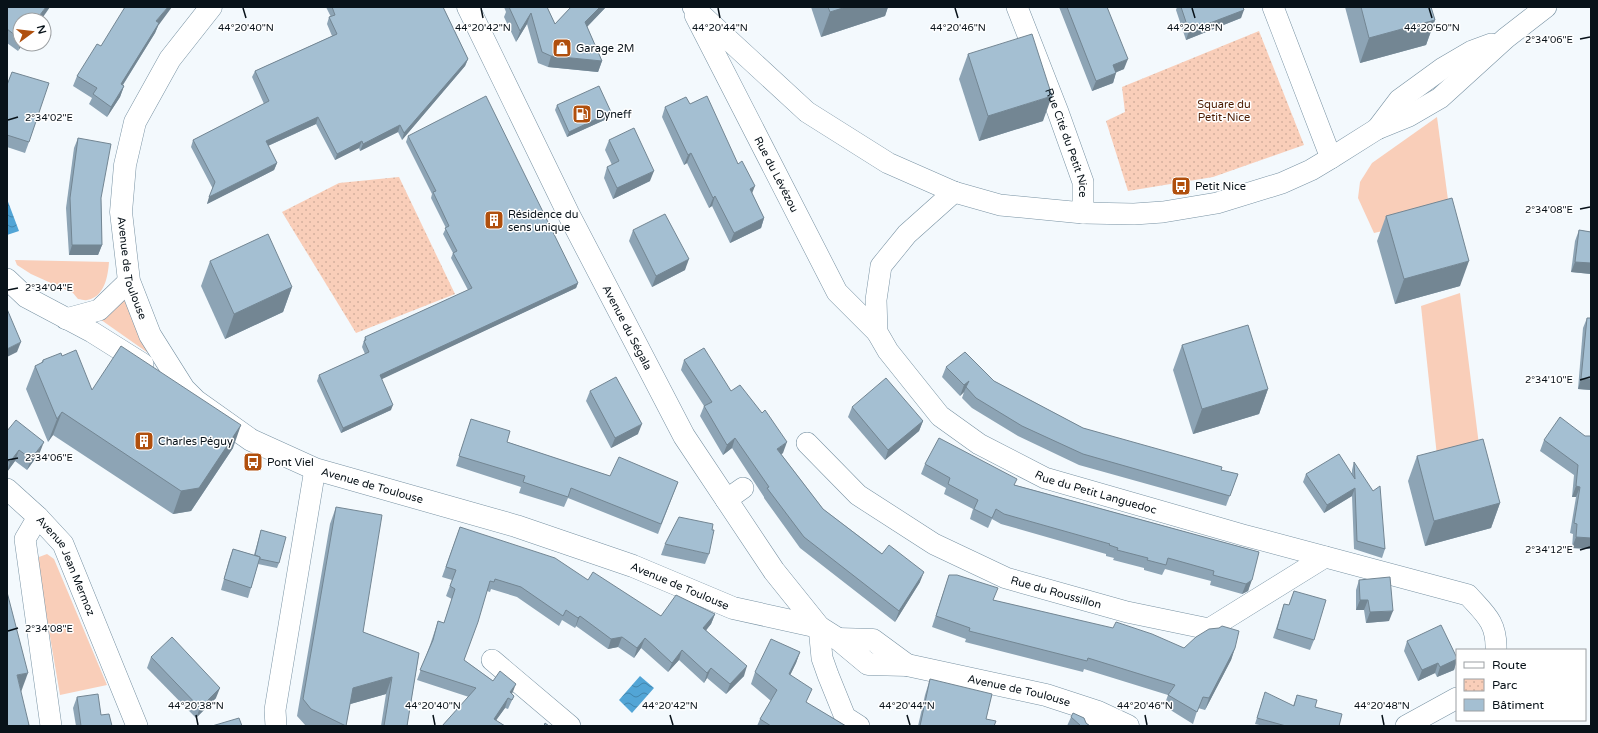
<svg xmlns="http://www.w3.org/2000/svg" width="1598" height="733" font-family="'Varela Round',sans-serif">
<style>
.grass{fill:#f9ceb9}
.park{fill:url(#park-dots)}
.water{fill:url(#water-waves)}
.lines{fill:none;stroke-linecap:round;stroke-linejoin:round}
.street-casing{stroke:#7892a3;stroke-width:22}
.secondary-casing{stroke:#7892a3;stroke-width:23}
.street{stroke:#fff;stroke-width:21}
.secondary{stroke:#fff;stroke-width:22}
.wall{fill:#8da4b5}
.shaded-wall{fill:#738693}
.building{fill:#a4bfd2;stroke:#738693}
.ticks{fill:none;stroke:#081219;stroke-width:1.5}
.labels{text-anchor:middle;stroke-width:3;stroke-linejoin:round;paint-order:stroke}
.poi-label{font-size:11px;fill:#081219;stroke:#fff;text-anchor:start}
.park-label{font-size:11px;fill:#4b1b00;stroke:#fff}
.street-label{font-size:11px;fill:#081219;stroke:#fff}
.ticks-label{font-size:10px;text-anchor:middle;fill:#081219;stroke:#fff;stroke-width:3;stroke-linejoin:round;paint-order:stroke}
</style>
<defs>
<pattern id="park-dots" width="8" height="8" patternUnits="userSpaceOnUse"><rect width="8" height="8" fill="#f9ceb9"/><path d="M2 2h.1M6 6h.1" fill="none" stroke="#d4b09e" stroke-width="1.8" stroke-linecap="round"/></pattern>
<pattern id="water-waves" width="16" height="10" patternUnits="userSpaceOnUse"><rect width="16" height="10" fill="#52a5d6"/><path d="M0 5q4-4 8 0t8 0" fill="none" stroke="#4285ad"/></pattern>
</defs>
<rect width="100%" height="100%" fill="#f3f9fd"/>
<g class="grass">
<path d="M1437,117L1450,215L1374,233L1358,198L1360,182L1372,163Z"/>
<path d="M15,260L109,262C108,275 105,297 87,300C85,301 81,299 78,299L73,293L31,274L17,265Z"/>
<path d="M1460,293L1479,445L1437,456L1421,306Z"/>
<path d="M126,299L151,355L97,317Z"/>
<path d="M47,554L54,559L107,685L60,695L38,567L39,557Z"/>
</g>
<g class="park">
<path d="M1259,31L1304,145L1213,177L1128,191L1106,121L1125,112L1122,87Z"/>
<path d="M399,177L455,294L356,333L282,212L339,183Z"/>
</g>
<g class="water">
<path d="M7,199L19,231L7,235Z"/>
<path d="M640,676L654,688L632,713L619,700Z"/>
</g>
<g class="lines">
<g class="street-casing">
<g id="street">
<path d="M693,7L807,112L888,163L954,192L1000,205L1083,213L1134,214L1163,212L1217,203L1282,183L1311,170L1331,158L1377,129L1409,116L1440,98L1506,38L1546,7"/>
<path id="s1" d="M1017,7L1058,112L1083,182V213"/>
<path d="M1273,7L1331,158"/>
<path id="s2" d="M695,15L837,292L877,332"/>
<path d="M1377,129L1399,100L1443,68L1472,51L1491,44"/>
<path id="s3" d="M954,192L907,234L881,266L876,300L877,332L888,351L940,416L979,444L1045,478L1243,535L1468,595C1485,614 1497,622 1496,650"/>
<path d="M7,279L26,297L92,332L143,364"/>
<path d="M66,319L99,310L129,281"/>
<path id="s4" d="M807,443L858,495L934,544L1006,578L1127,612L1209,629L1325,557"/>
<path id="s5" d="M7,489L38,517L63,544L137,726"/>
<path d="M726,500L743,488"/>
<path d="M38,517L25,539L51,726"/>
<path d="M819,627L822,658L828,675L845,717L859,726"/>
<path d="M492,660L570,726"/>
<path d="M276,726L275,710L315,469"/>
<path d="M1092,726L1098,712"/>
<path d="M1406,726L1457,698"/>
</g>
</g>
<g class="secondary-casing">
<g id="secondary">
<path id="s6" d="M211,7L170,59L135,122L125,165L121,212L129,281L150,335L184,389L196,401L251,440L315,469L516,526L633,566L733,608L819,627L838,639L868,664L907,665L1046,695L1098,712L1128,726"/>
<path id="s7" d="M468,7L568,213L684,436L774,571L819,627"/>
<path d="M838,639L873,640L907,665"/>
</g>
</g>
<use href="#street" class="street"/>
<use href="#secondary" class="secondary"/>
</g>
<g class="wall">
<path d="M7,7L20,20V44L18,51L7,43Z"/>
<path d="M326,7H443L468,59L465,66L402,140L398,132L360,151L359,148L335,160L316,124L268,146L277,163L274,170L207,204L213,189L191,147L193,140L264,104L252,77L255,71L332,36L327,24L329,17H331Z"/>
<path d="M504,7H547L555,24L571,7H606L587,27L602,61L598,72L548,67L538,63L527,24L516,42L504,17L506,12Z"/>
<path d="M811,7H888L885,16L821,37Z"/>
<path d="M1059,7H1107L1124,69L1116,72L1113,83L1092,91Z"/>
<path d="M1177,7H1243L1241,18L1186,40L1176,10Z"/>
<path d="M1345,7H1431L1435,20L1426,45L1360,63Z"/>
<path d="M158,26L155,33L123,85L124,86L120,97L107,117L89,104L92,98L73,86L77,76L101,46Z"/>
<path d="M968,54L1043,121L979,141L959,79Z"/>
<path d="M7,85L29,142L25,153L7,147Z"/>
<path d="M690,104L738,164L764,218L761,228L730,243L712,206L709,208L687,163L684,165L662,117L665,107Z"/>
<path d="M557,105L611,112L609,118L567,137L555,110Z"/>
<path d="M408,136L578,283L576,288L381,379L391,410L341,433L317,381L319,375L365,354L362,347L365,337L468,290L451,258L453,253L443,234L446,228L431,198L432,194L406,142Z"/>
<path d="M78,138L101,198L102,245L98,255H69L66,208L74,148Z"/>
<path d="M609,140L650,181L613,199L604,178L607,167L612,165L605,150Z"/>
<path d="M1386,216L1460,286L1395,304L1377,241Z"/>
<path d="M633,230L685,270L652,287L629,241Z"/>
<path d="M1579,230L1591,232V274L1571,272L1575,241Z"/>
<path d="M210,261L292,287L283,312L225,339L201,286Z"/>
<path d="M1587,318L1591,390L1578,389L1583,328Z"/>
<path d="M1182,345L1268,389L1259,414L1193,434L1173,370Z"/>
<path d="M62,356L92,390L233,448L191,511L173,514L53,435L48,442L26,389L35,366L41,363L43,360Z"/>
<path d="M684,360L731,391L783,453L781,454L823,509L920,582L895,622L800,548L764,498V497L732,448L723,455L700,416L704,406L681,370Z"/>
<path d="M946,367L994,381L1083,428L1221,470L1238,474L1226,506L1079,465L1018,436L972,408L962,398L964,392L960,396L942,377Z"/>
<path d="M590,391L638,434L611,448L586,401Z"/>
<path d="M852,407L923,421L919,431L885,460L848,417Z"/>
<path d="M471,419L507,442L610,476L678,482L658,534L568,498L564,507L519,493L521,487L456,466Z"/>
<path d="M7,431L40,452L27,470L15,461L7,472Z"/>
<path d="M1585,436H1591V549L1572,548L1573,534L1570,533L1576,497H1572L1574,475L1540,451L1544,440Z"/>
<path d="M1417,456L1500,503L1491,528L1425,546L1408,481Z"/>
<path d="M1354,462L1385,549L1382,558L1354,549L1352,496L1324,513L1303,482L1306,474H1352V470Z"/>
<path d="M925,464L1015,485L1259,552L1248,591L1242,594L1210,585L1211,581L1165,569L1162,575L1144,570V568L1113,560L1114,558L1106,556V554L1001,524L992,519L988,528L970,519L973,509L944,494L946,488L921,474Z"/>
<path d="M336,507L363,632L419,653L407,726H381L386,694L350,704L346,726H306L297,716L330,524Z"/>
<path d="M460,527L588,580L661,616L715,614L711,624L706,630L744,676L726,694L707,678L704,683L679,660L668,672L641,648L634,658L618,647L608,649L576,626L575,628L562,620L559,626L517,597L491,589L490,592L487,591L464,660L514,696L508,709L505,708L496,720L442,726L469,697L417,680L430,645L438,621L444,623L452,599L446,596L452,580L442,577Z"/>
<path d="M261,530L279,563L277,568L258,564L251,588L248,598L221,590L229,560L233,549L254,555Z"/>
<path d="M665,544L709,554L705,564L661,555Z"/>
<path d="M949,575L993,600L1184,648H1235L1231,660L1205,710L1198,708L1193,724L1164,706L1168,695L1084,669L1083,672L965,642L966,639L932,627Z"/>
<path d="M1359,580L1389,621L1366,623L1364,610H1356V590Z"/>
<path d="M1294,591L1314,640L1310,650L1273,638L1284,604L1289,605Z"/>
<path d="M1407,641L1457,658V660L1454,670L1437,677L1435,673L1418,681L1404,651Z"/>
<path d="M800,652L796,663L790,675L807,703L846,726H757L760,719L771,701L751,684L755,672Z"/>
<path d="M151,657L216,698L196,718L147,668Z"/>
<path d="M930,679L986,719L994,726H918L925,695Z"/>
<path d="M1297,695L1315,707L1339,726H1264L1255,724L1263,698L1293,706Z"/>
<path d="M77,697L101,715L112,726H76L73,708Z"/>
<path d="M1071,717L1086,723L1090,726H1067Z"/>
</g>
<g class="shaded-wall">
<path d="M46,7H50L41,20H36Z"/>
<path d="M168,7H172L158,26L155,33L117,94L121,84L156,21Z"/>
<path d="M600,7H606L581,33L585,22Z"/>
<path d="M846,7H888L885,16L821,37L830,12Z"/>
<path d="M1244,10L1241,18L1186,40L1189,31Z"/>
<path d="M531,13L527,24L516,42L520,31Z"/>
<path d="M1435,20L1426,45L1360,63L1369,38Z"/>
<path d="M20,44H23L18,51Z"/>
<path d="M551,56L602,61L598,72L548,67Z"/>
<path d="M468,59L465,66L402,140L404,133Z"/>
<path d="M1128,59L1124,69L1110,75L1113,65Z"/>
<path d="M1116,73L1113,83L1092,91L1096,81Z"/>
<path d="M124,86L120,97L107,117L111,107Z"/>
<path d="M1052,96L1043,121L979,141L988,116Z"/>
<path d="M611,112L609,118L567,137L569,132Z"/>
<path d="M318,117L316,124L263,148L266,141Z"/>
<path d="M400,125L398,132L360,151L363,144Z"/>
<path d="M362,141L359,148L335,160L337,154Z"/>
<path d="M691,153L687,163L684,165L688,155Z"/>
<path d="M277,163L274,170L207,204L209,197Z"/>
<path d="M654,171L650,181L613,199L617,188Z"/>
<path d="M755,186L751,196L750,189Z"/>
<path d="M715,196L712,206L709,208L713,198Z"/>
<path d="M764,218L761,228L730,243L734,233Z"/>
<path d="M72,245H102L98,255H69Z"/>
<path d="M689,259L685,270L652,287L656,276Z"/>
<path d="M1469,261L1460,286L1395,304L1404,279Z"/>
<path d="M1575,262L1591,263V274L1571,272Z"/>
<path d="M578,283L576,288L378,381L380,375Z"/>
<path d="M292,287L283,312L225,339L234,314Z"/>
<path d="M21,342L17,352L7,357V349Z"/>
<path d="M1581,379H1591V390L1578,389Z"/>
<path d="M969,381L964,392L960,396L964,385Z"/>
<path d="M1268,389L1259,414L1193,434L1202,409Z"/>
<path d="M393,405L391,410L341,433L343,428Z"/>
<path d="M62,412L53,435L48,442L57,419Z"/>
<path d="M923,421L919,431L885,460L888,450Z"/>
<path d="M642,424L638,434L611,448L615,438Z"/>
<path d="M241,425L233,448L191,511L173,514L181,491Z"/>
<path d="M735,438L732,448L723,455L727,445Z"/>
<path d="M44,442L40,452L27,470L31,459Z"/>
<path d="M787,442L783,453L773,460L777,449Z"/>
<path d="M19,450L15,461L7,472L10,462Z"/>
<path d="M1576,486L1580,487L1576,497H1572Z"/>
<path d="M1355,488L1352,496L1324,513L1327,505Z"/>
<path d="M1500,503L1491,528L1425,546L1434,521Z"/>
<path d="M1576,537L1591,538V549L1572,548Z"/>
<path d="M924,572L920,582L895,622L899,611Z"/>
<path d="M1252,580L1248,591L1242,594L1246,584Z"/>
<path d="M1360,600H1368L1364,610H1356Z"/>
<path d="M1393,611L1389,621L1366,623L1370,612Z"/>
<path d="M715,614L711,624L700,638L703,628Z"/>
<path d="M580,616L576,626L575,628L578,618Z"/>
<path d="M622,637L618,647L608,649L611,639Z"/>
<path d="M645,638L641,648L634,658L637,648Z"/>
<path d="M1235,648L1231,660L1205,710L1209,698Z"/>
<path d="M682,650L679,660L668,672L672,663Z"/>
<path d="M800,652L796,663L785,686L789,674Z"/>
<path d="M1457,659L1454,670L1437,677L1440,667Z"/>
<path d="M1438,663L1435,673L1418,681L1422,670Z"/>
<path d="M747,666L744,676L726,694L730,684Z"/>
<path d="M711,668L707,678L704,683L707,673Z"/>
<path d="M28,673L21,692L17,675Z"/>
<path d="M392,677L386,694L347,705L353,688Z"/>
<path d="M516,684L512,694L509,699L508,698L505,708L492,726L494,719L510,692Z"/>
<path d="M220,688L216,698L196,718L200,708Z"/>
</g>
<g class="building">
<path d="M7,7H46L36,20H20V39L7,29Z"/>
<path d="M125,7H168L156,21L159,23L121,84L124,86L111,107L93,94L97,88L77,76L97,44L101,46Z"/>
<path d="M332,7H443L468,59L404,133L400,125L363,144L362,141L337,154L318,117L266,141L277,163L209,197L215,182L193,140L269,101L255,71L337,34L329,17L335,15Z"/>
<path d="M509,7H547L555,24L571,7H600L585,22L602,61L551,56L542,52L531,13L520,31Z"/>
<path d="M828,7H846L830,12Z"/>
<path d="M1067,7H1107L1128,59L1113,65L1116,73L1096,81Z"/>
<path d="M1181,7H1243L1244,10L1189,31Z"/>
<path d="M1361,7H1431L1435,20L1369,38Z"/>
<path d="M1032,34L1052,96L988,116L968,54Z"/>
<path d="M12,72L49,83L29,142L7,135V85Z"/>
<path d="M599,86L611,112L569,132L557,105Z"/>
<path d="M486,96L578,283L380,375L393,405L343,428L319,375L369,352L364,341L366,340L365,337L472,288L453,253L457,251L445,228L449,226L433,192L436,191L408,136Z"/>
<path d="M707,96L738,164L742,161L755,186L750,189L764,218L734,233L715,196L713,198L691,153L688,155L665,107L686,97L690,104Z"/>
<path d="M634,128L654,171L617,188L607,167L619,161L609,140Z"/>
<path d="M78,138L111,144L101,198L102,245H72L70,198Z"/>
<path d="M1452,198L1469,261L1404,279L1386,216Z"/>
<path d="M665,214L689,259L656,276L633,230Z"/>
<path d="M1579,230L1591,232V263L1575,262Z"/>
<path d="M268,234L292,287L234,314L210,261Z"/>
<path d="M7,309L21,342L7,349Z"/>
<path d="M1587,318H1591V379H1581Z"/>
<path d="M1248,325L1268,389L1202,409L1182,345Z"/>
<path d="M121,346L241,425L199,488L181,491L62,412L57,419L35,366L43,362V360L61,353L62,356L76,350L92,390Z"/>
<path d="M704,348L731,391L740,385L762,413L765,410L787,442L777,449L823,509L882,554L889,545L924,572L899,611L804,537L767,488L769,487L735,438L727,445L704,406L712,402L684,360Z"/>
<path d="M965,352L994,381L1083,428L1222,467L1221,470L1238,474L1230,496L1083,454L1022,426L976,398L966,387L969,381L964,385L946,367Z"/>
<path d="M616,377L642,424L615,438L590,391Z"/>
<path d="M886,378L923,421L888,450L852,407Z"/>
<path d="M1560,417L1585,436H1591V538L1576,537L1577,524L1574,523L1580,487L1576,486L1578,465L1544,440Z"/>
<path d="M471,419L510,431L507,442L610,476L619,457L678,482L661,524L571,488L568,497L523,482L525,476L459,456Z"/>
<path d="M16,420L44,442L31,459L19,450L10,462L7,460V431Z"/>
<path d="M939,438L1017,479L1014,485L1259,552L1252,580L1246,584L1213,575L1214,571L1168,558L1166,565L1147,560L1148,558L1117,550L1118,548L1109,545L1110,544L1004,514L996,509L992,518L974,509L978,500L948,484L950,478L925,464Z"/>
<path d="M1483,439L1500,503L1434,521L1417,456Z"/>
<path d="M1339,454L1355,479L1354,462L1373,491L1380,486L1385,549L1357,541L1355,488L1327,505L1306,474Z"/>
<path d="M336,507L382,515L363,632L419,653L407,726H384L392,677L353,688L346,726L311,709L303,699Z"/>
<path d="M679,517L713,524L712,530H714L709,554L665,544Z"/>
<path d="M460,527L555,558L588,580L593,572L661,616L676,595L715,614L703,628L747,666L730,684L711,668L707,673L682,650L672,663L645,638L637,648L622,637L611,639L580,616L578,618L566,610L563,616L521,587L495,579L494,582L490,581L478,622L464,660L493,681L500,671L516,684L510,692L514,696L512,700L508,698L494,719L505,726H442L476,688L420,670L433,640L438,621L444,623L455,589L450,586L456,570L446,567Z"/>
<path d="M261,530L286,537L279,563L260,559V557L255,555Z"/>
<path d="M233,549L260,557L251,588L224,579Z"/>
<path d="M949,575H957L998,588L993,600L1113,628L1116,622L1152,634L1184,648L1196,637L1209,629L1219,628L1222,626L1239,631L1235,648L1209,698L1203,697L1197,712L1168,695L1175,685L1088,658L1087,661L969,631L970,628L936,616Z"/>
<path d="M1390,577L1393,611L1370,612L1368,600H1360L1359,580Z"/>
<path d="M1294,591L1326,600L1314,640L1277,629L1284,604L1289,605Z"/>
<path d="M7,592L28,673L17,675L29,725L26,726H7Z"/>
<path d="M1441,625L1457,658V659L1440,667L1438,663L1422,670L1407,641Z"/>
<path d="M172,637L220,688L200,708L151,657Z"/>
<path d="M771,639L800,652L789,674L812,689L806,702L846,726H771L760,719L777,690L755,672Z"/>
<path d="M930,679L992,694L986,719L996,721L994,726H920Z"/>
<path d="M1265,692L1294,706L1297,695L1317,700L1315,707L1342,714L1339,726H1286L1257,718Z"/>
<path d="M98,694L101,715L109,714L112,726H81L77,697Z"/>
<path d="M1073,713L1084,718L1086,723L1090,726H1081L1071,717Z"/>
<path d="M239,718L242,726H212Z"/>
<path d="M545,723L549,726H544Z"/>
</g>
<path class="ticks" d="M243,8L246,18M481,8L483,18M718,8L720,18M955,8L958,18M1192,8L1195,18M1429,8L1432,18M1580,39L1590,37M8,120L18,117M1580,209L1590,207M8,290L18,288M1580,380L1590,377M8,460L18,458M1580,550L1590,547M8,631L18,628M196,715L198,725M433,715L435,725M670,715L673,725M907,715L910,725M1145,715L1147,725M1382,715L1384,725"/>
<defs>
<g id="shop-square" transform="scale(1)"><rect x="-9" y="-9" width="18" height="18" rx="4" fill="#b04f0d" stroke="#fff"/><path d="M-5-2.5h2.3a2.7 3.5 0 0 1 5.4 0H5L5.5 6h-11ZM-1.5-2.5h3a1.5 2.3 0 0 0-3 0Z" fill="#fff"/></g>
<g id="fuel-square" transform="scale(1)"><rect x="-9" y="-9" width="18" height="18" rx="4" fill="#b04f0d" stroke="#fff"/><path d="M-5.5-6h7V0h2V4h1.3V-2.5L3-4.5l.8-.8L6-3V5H2.5V1h-1V6h-7ZM-4.2-4.7v3.2H.2V-4.7Z" fill="#fff"/></g>
<g id="bus-square" transform="scale(1)"><rect x="-9" y="-9" width="18" height="18" rx="4" fill="#b04f0d" stroke="#fff"/><path d="M-5-6H5V4H4V6H2V4H-2V6H-4V4H-5ZM-3.5-4V0h7V-4ZM-3.5 1.2v1.5H-2V1.2ZM2 1.2v1.5H3.5V1.2Z" fill="#fff"/></g>
<g id="building-square" transform="scale(1)"><rect x="-9" y="-9" width="18" height="18" rx="4" fill="#b04f0d" stroke="#fff"/><path d="M-4-6H4V6H1V3H-1V6H-4ZM-2.5-4.3h1.7v1.8h-1.7ZM.8-4.3h1.7v1.8H.8ZM-2.5-1h1.7V.8h-1.7ZM.8-1h1.7V.8H.8Z" fill="#fff"/></g>
</defs>
<g fill-rule="evenodd">
<use href="#shop-square" x="562" y="48"/>
<use href="#fuel-square" x="582" y="114"/>
<use href="#bus-square" x="1181" y="186"/>
<use href="#building-square" x="494" y="220"/>
<use href="#building-square" x="144" y="441"/>
<use href="#bus-square" x="253" y="462"/>
</g>
<g class="labels">
<g class="poi-label">
<text x="576" y="52">Garage 2M</text>
<text x="596" y="118">Dyneff</text>
<text x="1195" y="190">Petit Nice</text>
<text x="508" y="218">Résidence du<tspan x="508" dy="13">sens unique</tspan></text>
<text x="158" y="445">Charles Péguy</text>
<text x="267" y="466">Pont Viel</text>
</g>
<g class="park-label">
<text x="1224" y="108">Square du<tspan x="1224" dy="13">Petit-Nice</tspan></text>
</g>
<g class="street-label">
<text dy="4" stroke="none"><textPath href="#s1" startOffset="145">Rue Cité du Petit Nice</textPath></text>
<text dy="4" stroke="none"><textPath href="#s2" startOffset="179">Rue du Lévézou</textPath></text>
<text dy="4" stroke="none"><textPath href="#s6" startOffset="287">Avenue de Toulouse</textPath></text>
<text dy="4" stroke="none"><textPath href="#s7" startOffset="358">Avenue du Ségala</textPath></text>
<text dy="4" stroke="none"><textPath href="#s6" startOffset="635">Avenue de Toulouse</textPath></text>
<text dy="4" stroke="none"><textPath href="#s3" startOffset="451">Rue du Petit Languedoc</textPath></text>
<text dy="4" stroke="none"><textPath href="#s5" startOffset="99">Avenue Jean Mermoz</textPath></text>
<text dy="4" stroke="none"><textPath href="#s6" startOffset="959">Avenue de Toulouse</textPath></text>
<text dy="4" stroke="none"><textPath href="#s4" startOffset="295">Rue du Roussillon</textPath></text>
<text dy="4" stroke="none"><textPath href="#s6" startOffset="1320">Avenue de Toulouse</textPath></text>
</g>
</g>
<g class="ticks-label">
<text x="246" y="31">44°20'40"N</text>
<text x="483" y="31">44°20'42"N</text>
<text x="720" y="31">44°20'44"N</text>
<text x="958" y="31">44°20'46"N</text>
<text x="1195" y="31">44°20'48"N</text>
<text x="1432" y="31">44°20'50"N</text>
<text x="1549" y="43">2°34'06"E</text>
<text x="49" y="121">2°34'02"E</text>
<text x="1549" y="213">2°34'08"E</text>
<text x="49" y="291">2°34'04"E</text>
<text x="1549" y="383">2°34'10"E</text>
<text x="49" y="461">2°34'06"E</text>
<text x="1549" y="553">2°34'12"E</text>
<text x="49" y="632">2°34'08"E</text>
<text x="196" y="709">44°20'38"N</text>
<text x="433" y="709">44°20'40"N</text>
<text x="670" y="709">44°20'42"N</text>
<text x="907" y="709">44°20'44"N</text>
<text x="1145" y="709">44°20'46"N</text>
<text x="1382" y="709">44°20'48"N</text>
</g>
<rect width="1598" height="733" fill="none" stroke="#081219" stroke-width="16"/>
<rect x="1456" y="649" width="130" height="72" fill="#ffffff" stroke="#9ca0a3"/>
<rect x="1464" y="662" width="20" height="6" fill="#ffffff" stroke="#9ca0a3"/>
<text x="1492" y="669" font-size="12" fill="#081219">Route</text>
<rect x="1464" y="679" width="20" height="12" fill="url(#park-dots)" stroke="#9ca0a3"/>
<text x="1492" y="689" font-size="12" fill="#081219">Parc</text>
<rect x="1464" y="699" width="20" height="12" fill="#a4bfd2" stroke="#9ca0a3"/>
<text x="1492" y="709" font-size="12" fill="#081219">Bâtiment</text>
<g transform="translate(32 32) rotate(75)"><circle r="19" fill="#ffffff" stroke="#9ca0a3"/>
<path d="M0-3L7 15L0 10L-7 15Z" fill="#b04f0d"/>
<text y="-6" font-size="11" font-weight="bold" text-anchor="middle" fill="#081219">N</text>
</g>
</svg>
